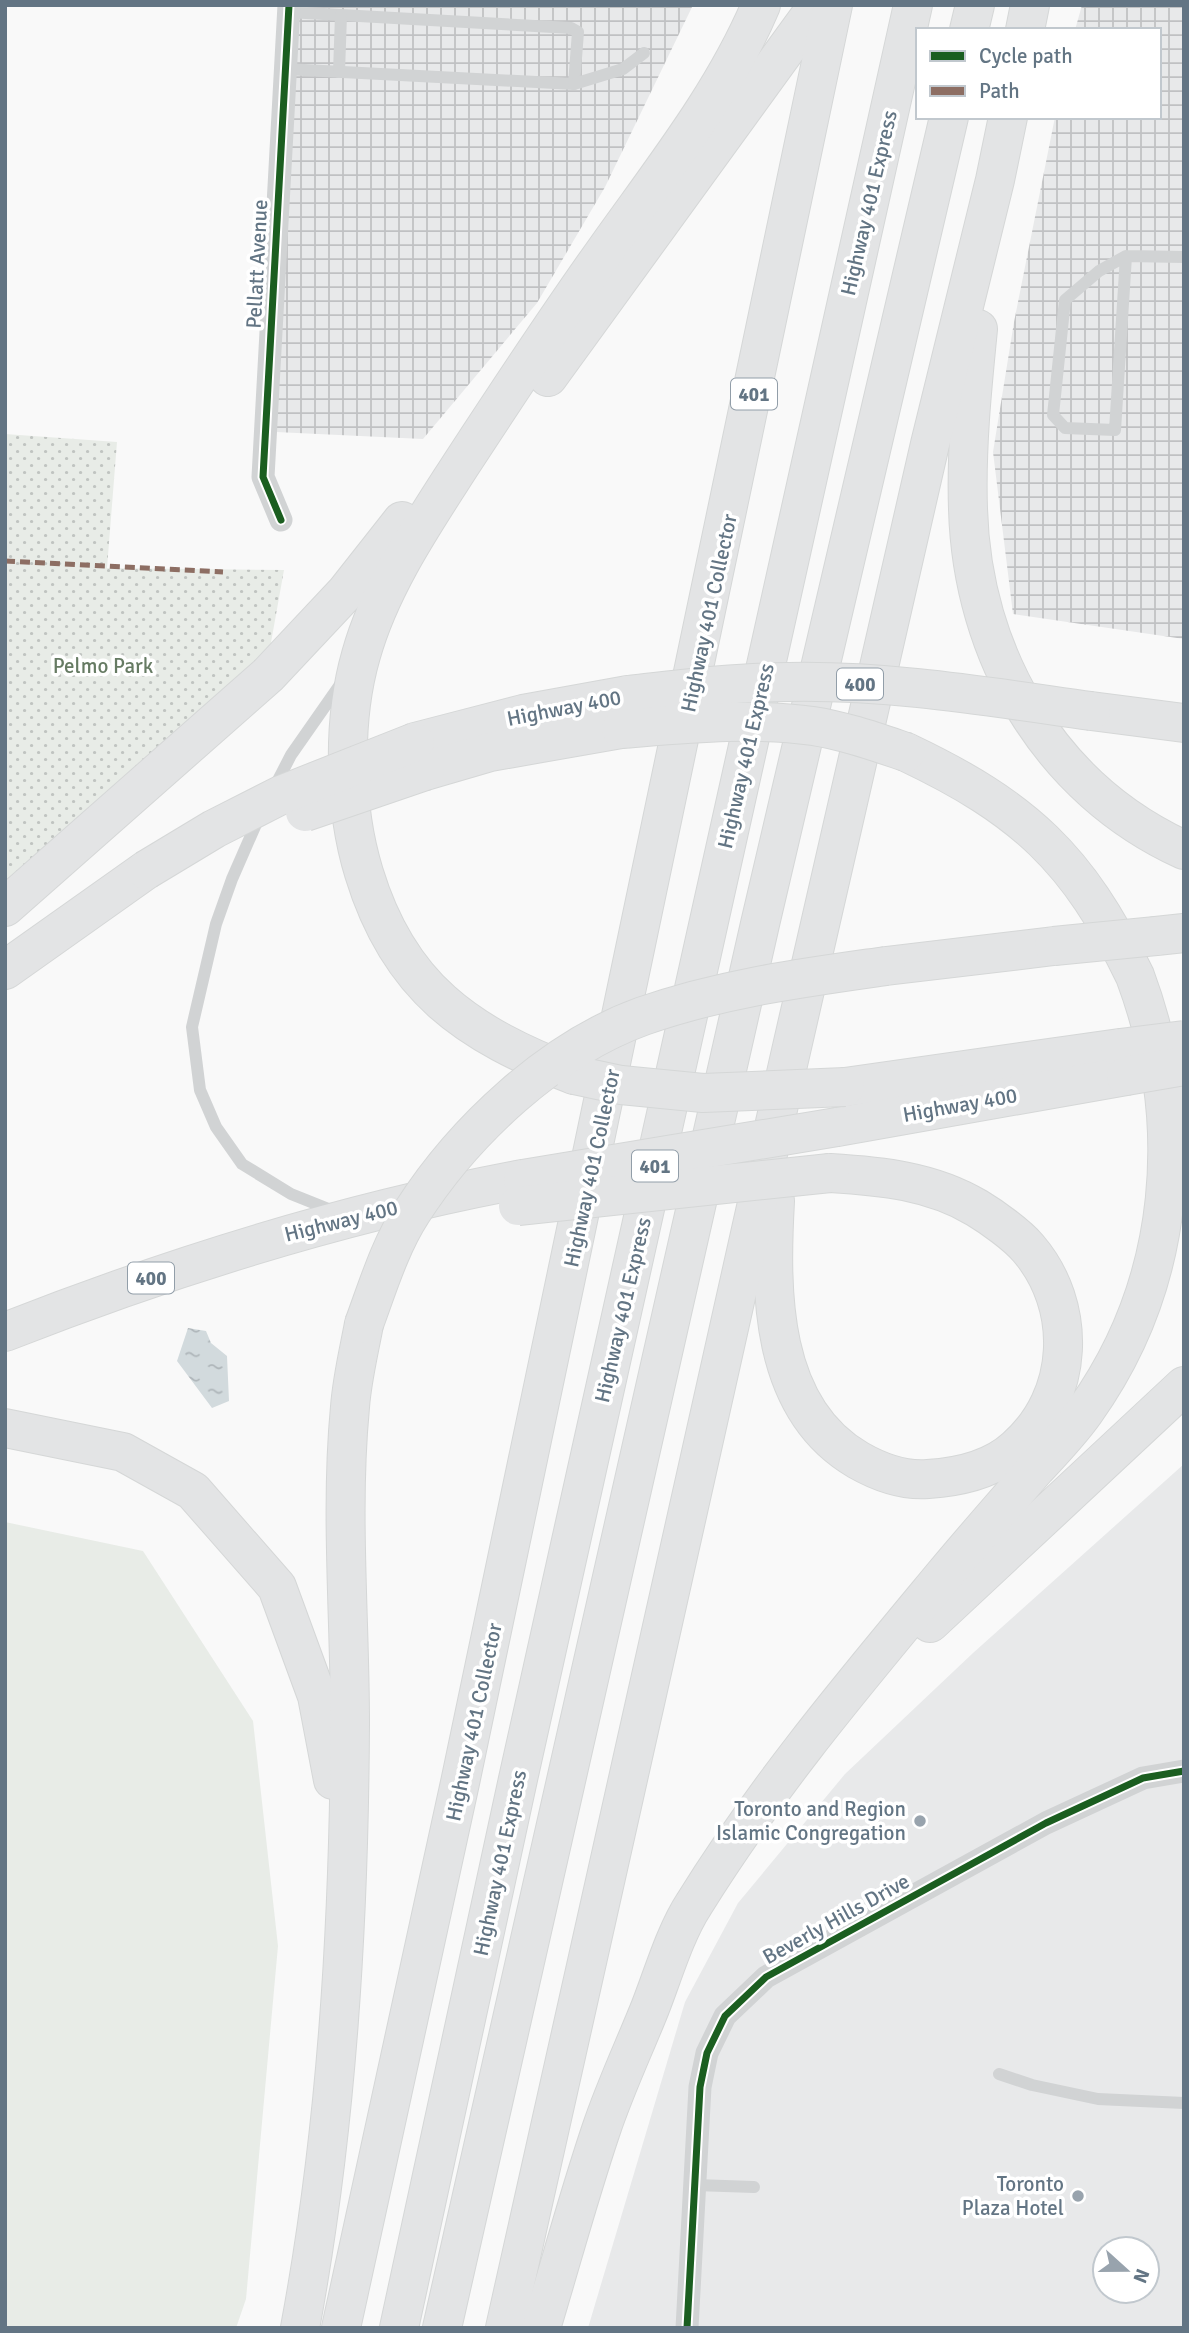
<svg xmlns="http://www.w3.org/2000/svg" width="1189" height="2333" font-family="Signika,sans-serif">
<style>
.built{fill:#e8e9ea;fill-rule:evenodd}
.industrial{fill:url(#industrial-grid)}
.grass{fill:#e8ece7}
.park{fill:url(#park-dots)}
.water{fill:url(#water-ripples)}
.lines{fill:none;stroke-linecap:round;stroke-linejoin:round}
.motorway-casing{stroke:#d5d7d7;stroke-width:40}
.service{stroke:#d1d3d4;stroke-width:12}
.minor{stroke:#d1d3d4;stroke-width:23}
.motorway{stroke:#e3e4e5;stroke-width:38}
.motorway-bridge-casing{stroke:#d5d7d7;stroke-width:40;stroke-linecap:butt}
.motorway-bridge{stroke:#e3e4e5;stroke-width:38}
.quiet{stroke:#8d6e63;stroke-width:5;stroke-dasharray:10 5;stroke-linecap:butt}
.cycleway-casing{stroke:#fff;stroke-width:11}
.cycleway{stroke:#1b5e20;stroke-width:7}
.poi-dot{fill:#98a3ad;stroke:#fff;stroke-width:2.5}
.labels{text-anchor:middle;stroke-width:7;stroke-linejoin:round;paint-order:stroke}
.shield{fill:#fff;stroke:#929ea9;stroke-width:2}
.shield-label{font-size:19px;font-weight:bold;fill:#637584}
.street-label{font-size:21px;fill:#637584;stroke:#fff}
.park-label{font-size:21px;fill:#667b63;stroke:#fff}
.poi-label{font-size:21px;fill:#637584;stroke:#fff;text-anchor:end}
</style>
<defs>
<pattern id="industrial-grid" width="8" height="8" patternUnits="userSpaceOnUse" patternTransform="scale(1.75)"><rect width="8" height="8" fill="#e8e9ea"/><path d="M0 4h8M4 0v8" fill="none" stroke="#c0c1c3"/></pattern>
<pattern id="park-dots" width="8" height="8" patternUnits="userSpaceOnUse" patternTransform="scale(1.75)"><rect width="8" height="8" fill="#e8ece7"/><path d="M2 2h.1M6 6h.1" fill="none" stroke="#c0c4c1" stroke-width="1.8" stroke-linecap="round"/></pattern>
<pattern id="water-ripples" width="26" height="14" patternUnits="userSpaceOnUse" patternTransform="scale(1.75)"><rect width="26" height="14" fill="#d2dadd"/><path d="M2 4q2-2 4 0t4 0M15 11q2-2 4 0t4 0" fill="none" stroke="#aeb5b9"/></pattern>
</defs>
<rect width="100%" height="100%" fill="#f9f9f9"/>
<path class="built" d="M1184,1464V2328H588L685,2002L738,1903L845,1774L973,1653ZM1105,2249H1147V2291H1105Z"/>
<g class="industrial">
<path d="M298,5H693L605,187L537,303L423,439L276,432Z"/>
<path d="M1082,5H1184V639L1013,614L993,452L1014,322L1055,117H1159V30H1075Z"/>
</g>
<path class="grass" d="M5,1522L143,1551L253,1721L278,1946L246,2299L236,2328H5Z"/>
<path class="park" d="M5,434L117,442L107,568L284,570L270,648L5,883Z"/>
<path class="water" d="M188,1328L206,1331L211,1343L227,1356L229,1401L212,1408L177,1361Z"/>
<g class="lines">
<g class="motorway-casing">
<g id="motorway">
<path d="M969,30L975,5"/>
<path d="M1025,30L1030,5"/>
<path d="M978,329C972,389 966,449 968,509C972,655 1050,789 1184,850"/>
<path d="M548,377L818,5"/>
<path d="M1091,711L1184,723"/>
<path d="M415,742L523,714L628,695"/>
<path d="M425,771L490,752L621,729"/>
<path d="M5,907L268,675L346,592L402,521"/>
<path d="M1156,936L1184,933"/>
<path d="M886,966L1054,946"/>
<path d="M5,970L146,870"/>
<path d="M574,1075C467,1034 399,988 364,873C344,808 342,721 361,655C380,587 422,525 460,466C507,394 555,321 605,251C661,172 723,95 761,5"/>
<path d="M845,1087L1120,1048"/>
<path d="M837,1127L1126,1076"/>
<path d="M775,1201C770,1291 769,1408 858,1460C879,1472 903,1481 928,1479C960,1477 992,1470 1016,1448C1075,1396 1078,1306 1028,1248C1017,1235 992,1217 977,1208C932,1181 881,1176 830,1173"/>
<path d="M5,1332C173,1266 346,1212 523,1179"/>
<path d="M5,1428L123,1452L193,1491L277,1587L317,1696L333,1780"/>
<path d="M930,1623L1184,1386"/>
<path d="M300,2328C337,2129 349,1925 350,1723C350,1618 340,1512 350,1407C352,1379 359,1351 364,1324"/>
<path d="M341,2328C511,1555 676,781 833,5"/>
<path d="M399,2328L518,1779L913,5"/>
<path d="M442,2328L760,924L949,117"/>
<path d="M505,2328L789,1060L930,444L995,180L1008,117"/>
<path d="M541,2328C561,2262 579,2195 601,2130C615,2088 634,2048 650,2008C663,1975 675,1933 694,1904C767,1786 856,1681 944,1575C974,1539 1005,1504 1036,1468C1053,1450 1071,1431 1085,1411C1177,1282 1189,1121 1135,976C1078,858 1024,808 906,752"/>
</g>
</g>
<g class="service">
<path d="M285,69L574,84L578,32L571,28L288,12"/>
<path d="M339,72L341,15"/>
<path d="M574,84L623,69L644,53"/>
<path d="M1126,256L1115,430L1065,428L1053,415L1065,300L1099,271L1126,256L1184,257"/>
<path d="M273,790L291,755L342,682"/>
<path d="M260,815L232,879L216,924L192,1027L200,1090L216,1127L242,1164L291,1194L336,1212"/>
<path d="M999,2074L1032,2085L1098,2099L1184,2103"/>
<path d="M695,2185L754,2187"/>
</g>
<g class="minor">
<path d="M281,520L263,477L289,5"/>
<path d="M687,2328L700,2087L707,2053L725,2016L766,1977L1046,1823L1143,1778L1184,1771"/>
</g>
<use href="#motorway" class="motorway"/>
<g class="motorway-bridge-casing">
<g id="motorway-bridge">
<path d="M628,695C681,689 735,682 788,682C890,680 990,697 1091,711"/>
<path d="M621,729C684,724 750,717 813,726C845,731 876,742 906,752"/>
<path d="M305,812L425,771"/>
<path d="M146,870L214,829L281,795L415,742"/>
<path d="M1054,946L1156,936"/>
<path d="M1120,1048L1184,1040"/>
<path d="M574,1075L621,1085L703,1093L845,1087"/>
<path d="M1126,1076L1184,1066"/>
<path d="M523,1179L837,1127"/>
<path d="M518,1206L830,1173"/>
<path d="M364,1324C378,1286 390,1246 412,1212C464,1131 551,1049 643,1016C723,988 802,978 886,966"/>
</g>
</g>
<use href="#motorway-bridge" class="motorway-bridge"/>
<path class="quiet" d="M5,561L223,572"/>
<g class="cycleway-casing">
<g id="cycleway">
<path d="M281,520L263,477L289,5"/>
<path d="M687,2328L700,2087L707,2053L725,2016L766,1977L1046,1823L1143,1778L1184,1771"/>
</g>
</g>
<use href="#cycleway" class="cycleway"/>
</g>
<g class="poi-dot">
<circle cx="920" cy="1821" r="7"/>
<circle cx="1078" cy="2196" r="7"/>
</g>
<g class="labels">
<g class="shield">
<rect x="731" y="378.5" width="46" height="31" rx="5"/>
<rect x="837" y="668.5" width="46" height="31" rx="5"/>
<rect x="632" y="1150.5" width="46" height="31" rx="5"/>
<rect x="128" y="1262.5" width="46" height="31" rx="5"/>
</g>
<g class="shield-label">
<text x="754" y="401">401</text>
<text x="860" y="691">400</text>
<text x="655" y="1173">401</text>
<text x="151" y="1285">400</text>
</g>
<g class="street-label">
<text transform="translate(869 203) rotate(-77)" y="7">Highway 401 Express</text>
<text transform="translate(257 264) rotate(-87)" y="7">Pellatt Avenue</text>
<text transform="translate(709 613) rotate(-78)" y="7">Highway 401 Collector</text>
<text transform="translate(564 708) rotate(-11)" y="7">Highway 400</text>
<text transform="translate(746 756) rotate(-77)" y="7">Highway 401 Express</text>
<text transform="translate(960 1105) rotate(-10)" y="7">Highway 400</text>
<text transform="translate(592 1168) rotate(-78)" y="7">Highway 401 Collector</text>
<text transform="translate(341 1221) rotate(-14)" y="7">Highway 400</text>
<text transform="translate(623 1310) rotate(-77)" y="7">Highway 401 Express</text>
<text transform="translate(474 1722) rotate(-78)" y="7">Highway 401 Collector</text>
<text transform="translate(500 1863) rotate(-78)" y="7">Highway 401 Express</text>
<text transform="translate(836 1919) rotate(-29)" y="7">Beverly Hills Drive</text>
</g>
<g class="park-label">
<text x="103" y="673">Pelmo Park</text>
</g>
<g class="poi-label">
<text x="906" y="1816">Toronto and Region<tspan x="906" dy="24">Islamic Congregation</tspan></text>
<text x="1064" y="2191">Toronto<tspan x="1064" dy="24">Plaza Hotel</tspan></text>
</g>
</g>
<rect width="1189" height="2333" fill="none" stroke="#637584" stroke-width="14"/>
<rect x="916" y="28" width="245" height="91" fill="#ffffff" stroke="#c1c8ce" stroke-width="2"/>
<rect x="930" y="51" width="35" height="10" fill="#1b5e20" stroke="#c1c8ce" stroke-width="2"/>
<text x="979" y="63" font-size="21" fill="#637584">Cycle path</text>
<rect x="930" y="86" width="35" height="10" fill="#8d6e63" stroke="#c1c8ce" stroke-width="2"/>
<text x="979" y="98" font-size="21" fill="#637584">Path</text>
<g transform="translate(1126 2270) rotate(111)"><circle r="33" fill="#ffffff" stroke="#c1c8ce" stroke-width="2"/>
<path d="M0-5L12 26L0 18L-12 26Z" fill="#98a3ad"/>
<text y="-10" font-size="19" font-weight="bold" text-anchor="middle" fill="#637584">N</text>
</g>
</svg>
